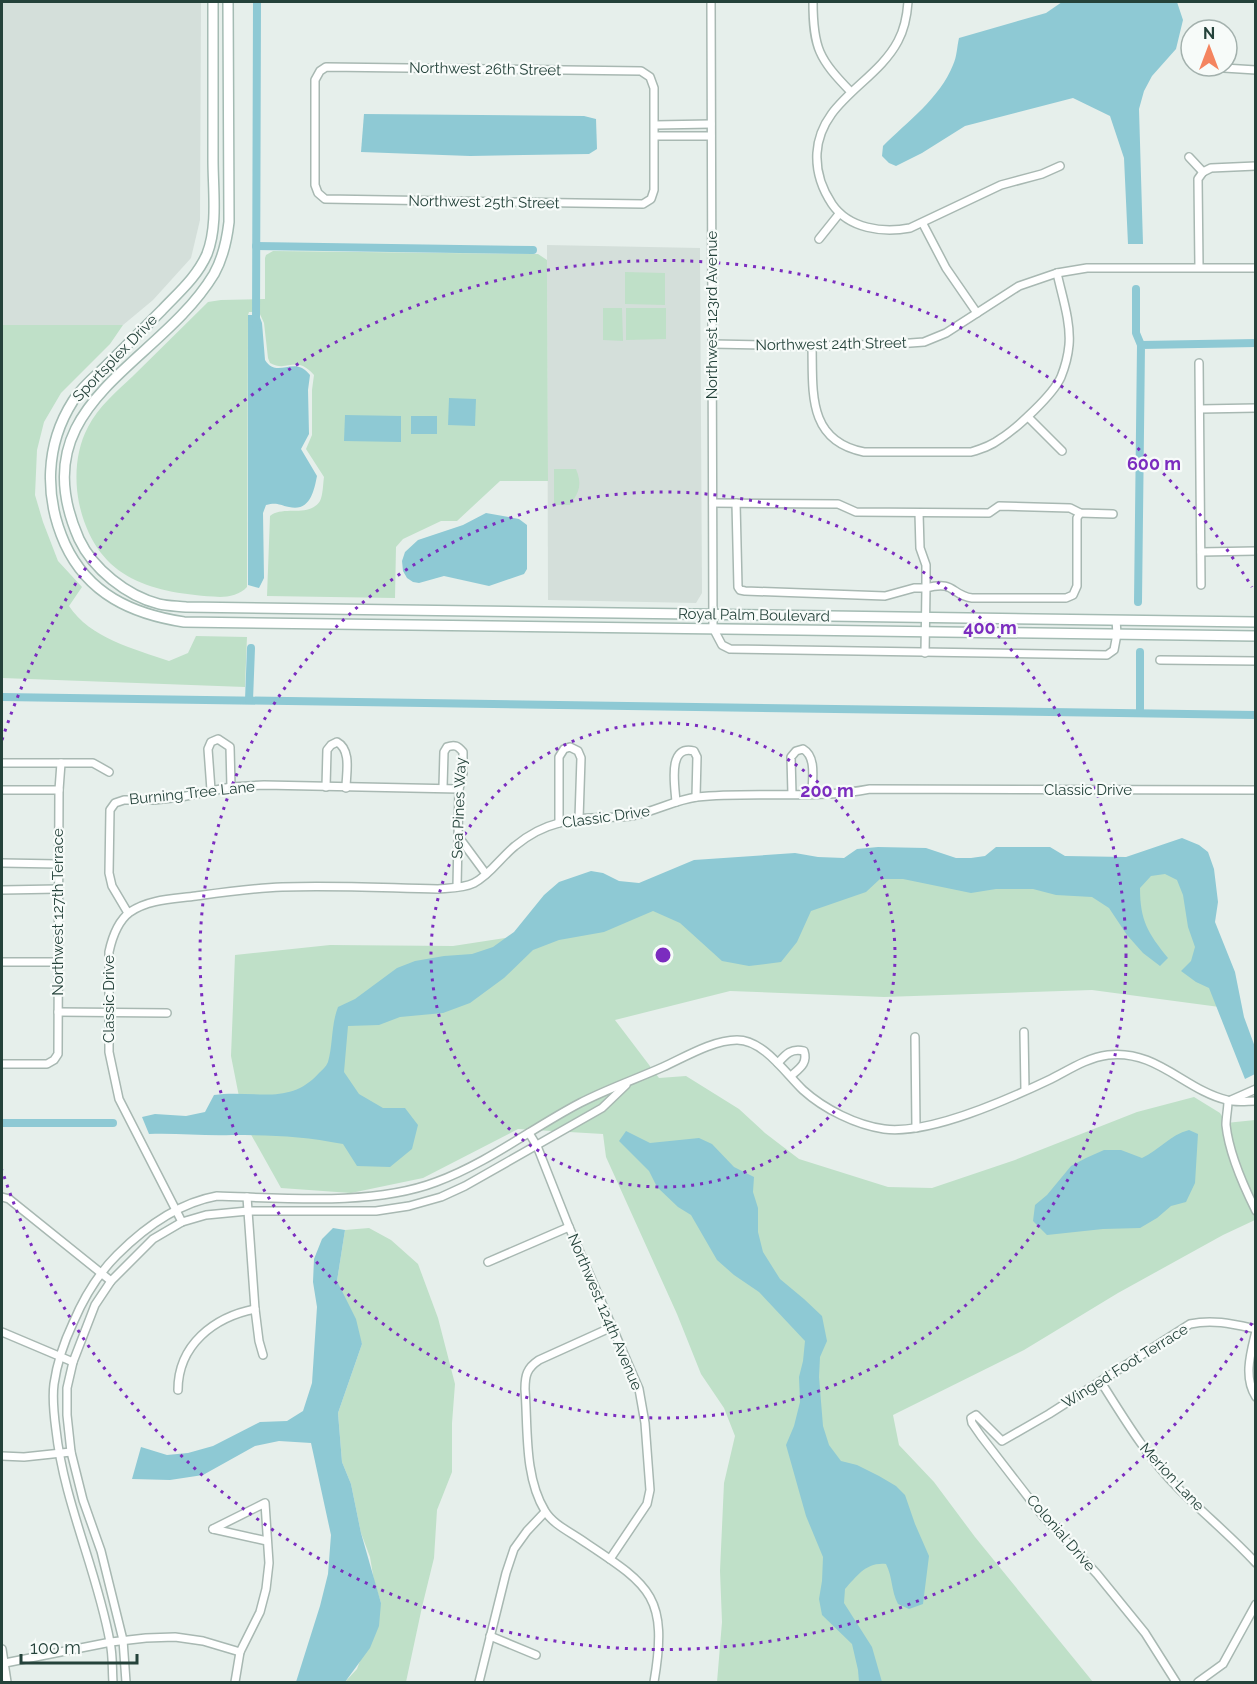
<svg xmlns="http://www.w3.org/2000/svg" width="1257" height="1684" font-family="Raleway,sans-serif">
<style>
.built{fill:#d4dfda}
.green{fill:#bfe0c8}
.water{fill:#8ec9d4}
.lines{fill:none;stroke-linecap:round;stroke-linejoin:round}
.canal{stroke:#8ec9d4;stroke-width:8}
.street-casing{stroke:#a8b8b2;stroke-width:10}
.secondary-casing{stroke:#a4bbb3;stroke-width:12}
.street{stroke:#fff;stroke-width:7}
.secondary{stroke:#fff;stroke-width:9}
.ring{fill:none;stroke:#7b2cbf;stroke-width:3;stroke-dasharray:3 6}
.labels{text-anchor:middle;stroke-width:4.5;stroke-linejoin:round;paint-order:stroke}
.street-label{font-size:15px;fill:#24423a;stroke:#f7fbf9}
.centre{fill:#7b2cbf;stroke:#f7fbf9;stroke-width:3}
.ring-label{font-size:18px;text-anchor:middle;font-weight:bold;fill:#7b2cbf;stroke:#f7fbf9;stroke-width:4.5;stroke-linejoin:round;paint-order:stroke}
</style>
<rect width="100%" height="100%" fill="#e6efeb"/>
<g class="built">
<path d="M2,2H201L200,220L191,258L153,300L123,325H2Z"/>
<path d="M547,245L700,248L702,593L696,603L548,600Z"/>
</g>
<g class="green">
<path d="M273,251L538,254L547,260L548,481H500L457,521H441L403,539L396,547L395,598L267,596L270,516C283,505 309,518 320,501C323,495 323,484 324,477L306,449L312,435V390L314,375C295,354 288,373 270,363L268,358L264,323L259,312H249L248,315L247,587C241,594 229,597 220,597C151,593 96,580 79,503C74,478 76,449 88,427C98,407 117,391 133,376C158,351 183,327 208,302L221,300L265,299V258L266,255Z"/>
<path d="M625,272L665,273V305L625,304Z"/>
<path d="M603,308H622L623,341L603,340Z"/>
<path d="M626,308H666V339L626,340Z"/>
<path d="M2,325H123L110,344L61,393L44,422L37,450L35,495L43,522L58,561L82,587L69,606C90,638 134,649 169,661L188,653L196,636L247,637L245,687L2,678Z"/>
<path d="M554,469H576C582,484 580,491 570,505H554Z"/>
<path d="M733,870L1190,871L1227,1008L1092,990L884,997L730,991L615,1020L659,1078L686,1076L739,1109L765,1133L799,1159L888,1187L932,1188L1015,1160L1137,1112L1194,1097L1220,1113L1226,1123L1255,1120V1220L1223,1235L1118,1293L1024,1350L893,1415L899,1445L934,1482L975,1537L1093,1682H717L722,1622L720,1571L724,1483L735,1436L724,1408L701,1374L677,1314L606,1157L603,1134L518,1129L423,1178L351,1193L281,1188L244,1122L231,1056L235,955L330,945L453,946L525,935Z"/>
<path d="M369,1228L391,1240L418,1264L438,1318L455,1384L452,1423V1472L437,1510L434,1558L422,1607L406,1682H345L357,1669L381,1603L374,1581L370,1557L361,1533L351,1484L342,1462L338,1413L362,1344L337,1281L345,1230Z"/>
</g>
<g class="water">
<path d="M1062,2H1177L1183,20L1176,49L1152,76L1144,91L1139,109L1143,244H1128L1124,158L1110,116L1073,98L965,126L922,153L896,166L889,163L882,156L883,146C907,122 940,98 953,65C957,57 957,46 959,38L1046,13Z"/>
<path d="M364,114L584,116L596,119L597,149L589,154L470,156L361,152Z"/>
<path d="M248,315H259L262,323L265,360C278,380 294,354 310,375L308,390L309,434L301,449L317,476C314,491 310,512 289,507C279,505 277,502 266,505L263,513L264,578L259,588L248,585Z"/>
<path d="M449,398L476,399L475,426L448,425Z"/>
<path d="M345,415L401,416V442L344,441Z"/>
<rect x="411" y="416" width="26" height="18"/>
<path d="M486,513L519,519L527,525V569L524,574L489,586L444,576L419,583L413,582L407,578L403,571L402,561L405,552L418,540L463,525Z"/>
<path d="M1182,838L1199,845L1208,852L1214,869L1218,902L1215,922L1235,972L1244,1017L1255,1047V1074L1245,1079L1209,988L1196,982L1181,971L1191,961L1195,947L1188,927L1183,895L1177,880L1165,874L1151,876L1140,888C1140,921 1148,933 1168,958L1160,966L1143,953L1127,935L1109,908L1092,897L1056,895L1033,889H996L971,893L903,879H880L866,892L811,911L797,942L781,962L749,966L722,961L680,923L653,911L604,932L559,940L533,950L504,978L470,1003L443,1013L400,1017L379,1025L348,1026L344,1072L359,1094L383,1108H405L418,1125L412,1149L390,1167L357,1166L343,1144C303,1136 273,1135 232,1135C204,1136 177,1133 149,1134L142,1117L155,1114L186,1116L205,1112L214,1095C252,1089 289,1107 319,1073C322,1070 326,1067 328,1062C333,1045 331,1025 338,1007L355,999L397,968L415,961L444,956L472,954L493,947L514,932L544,895L559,882L591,871L603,873L619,881L639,883L694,860L795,853L818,857L844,858L857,849L878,847L926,848L956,858H971L985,856L996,847H1050L1065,856L1126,857Z"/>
<path d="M1189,1130L1198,1134L1195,1183L1186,1202L1171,1206L1157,1218L1140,1228L1103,1229L1047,1235L1033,1221L1035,1205L1047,1195L1071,1166L1086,1158L1104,1150H1121L1142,1158C1159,1150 1170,1135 1189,1130Z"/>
<path d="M626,1131L650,1143L699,1138L712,1144L734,1167L754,1177L753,1192L758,1208V1232L763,1252L780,1279L804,1299L822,1316L827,1341L820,1357L819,1377L823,1426L829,1445L841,1461L857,1465L879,1476L896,1486L905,1495L915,1524L929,1556L923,1604L909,1609L898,1604C891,1591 893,1578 886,1564C866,1562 857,1576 845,1589L844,1603L872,1647L882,1682H859L858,1670L852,1644L822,1615L819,1599L822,1581L823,1557L806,1516L786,1445L794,1426L800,1402L799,1377L803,1361L805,1341L759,1292L734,1275L717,1260L691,1215L678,1207L657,1187L649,1171L619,1141Z"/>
<path d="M333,1228L345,1230L337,1281L356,1319L362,1344L338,1413L342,1462L351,1484L361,1533L381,1603L379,1626L370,1648L345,1682H296L320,1606L328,1574L331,1535L311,1443L279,1441L255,1446L203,1475L170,1480L132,1479L141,1447L167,1455L188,1453L213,1446L260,1422L287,1421L303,1411L312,1383L317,1307L313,1282L314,1259L322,1239Z"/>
</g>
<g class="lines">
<g class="canal">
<path d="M256,246L533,250"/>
<path d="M1136,289V333L1141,345"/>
<path d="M256,325L257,2"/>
<path d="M1138,602L1141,345L1256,343"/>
<path d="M1140,652V713"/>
<path d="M2,697L1256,715"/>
<path d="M249,700L251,648"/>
<path d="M2,1123H113"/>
</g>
<g class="street-casing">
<g id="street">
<path d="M711,2L713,628L722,645L730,649L1107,655L1114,650L1117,634L1116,620"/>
<path d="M813,2C813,48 819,59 851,92"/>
<path d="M908,2C907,16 905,28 898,41C876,83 820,101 817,153C816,171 822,189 832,204C849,229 883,233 910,228L1001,185L1042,174L1060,166"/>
<path d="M326,67L641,71L650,77L654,88V190L651,199L643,204L325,199L318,193L315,185V80L320,71Z"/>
<path d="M1224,68L1256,70"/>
<path d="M655,125L711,124"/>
<path d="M655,136H711"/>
<path d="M1189,157L1203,172"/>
<path d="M1203,172L1211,168L1256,166"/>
<path d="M923,224L946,268L977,313"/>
<path d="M819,239L839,214"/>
<path d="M1199,267L1198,179L1203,172"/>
<path d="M712,344L812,346L897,344L924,342L946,333L1019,286L1057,273L1087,268H1256"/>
<path d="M812,346C813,392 807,441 864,452H971C981,449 991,446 1000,439C1017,428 1053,395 1061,377C1065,367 1068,356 1069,345C1071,322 1062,296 1057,273"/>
<path d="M1199,363L1201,585"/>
<path d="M1200,409L1256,408"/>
<path d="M1028,417L1062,451"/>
<path d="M713,503L838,504L856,512L989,513L999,506L1070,508L1080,513L1113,514"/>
<path d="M736,503L738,587L740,590L745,591L885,596L914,588H926V565L920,548L919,513"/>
<path d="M1201,552L1256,551"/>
<path d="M925,653L926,588C956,580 950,595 972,598H1066L1073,595L1077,586V518L1080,513"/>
<path d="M1160,660L1256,661"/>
<path d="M2,763H93L109,772"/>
<path d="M326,787L327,750L331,745L337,742C352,750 346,774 346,788"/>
<path d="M443,787L444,752L447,747C455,744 458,746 463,752V773L459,789L457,887"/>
<path d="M2,790H59"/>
<path d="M211,790L208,749L211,742L218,739L230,747L231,787"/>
<path d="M792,794L791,757L796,751L803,749C817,757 812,780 812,794"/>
<path d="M676,802C675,786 667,744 694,751L697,757L696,797"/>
<path d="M559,823V757L564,749L570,747L578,751L581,758L579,819"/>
<path d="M458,836L486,874"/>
<path d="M2,863L58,864"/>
<path d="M2,890L58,889"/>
<path d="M128,913L112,886L109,873L110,810L115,803L124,800H154L181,797L231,787L264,785L459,789"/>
<path d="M2,962H58"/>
<path d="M58,1012L167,1013"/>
<path d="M1024,1032L1025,1090"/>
<path d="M915,1037L916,1128"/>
<path d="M778,1063C786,1054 791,1048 804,1051C808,1063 800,1068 791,1076"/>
<path d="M2,1064H47L54,1060L58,1054L59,790L61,763"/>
<path d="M1231,1100L1256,1089"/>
<path d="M1228,1101C1228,1109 1226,1117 1226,1125C1229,1154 1243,1185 1256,1211"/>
<path d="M529,1133L537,1146L569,1227L639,1389L645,1423L650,1490L647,1504L610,1559"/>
<path d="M2,1197L9,1199L111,1281"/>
<path d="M247,1197L255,1309L259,1341L263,1355"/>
<path d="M182,1222L119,1099L109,1052V952C112,938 118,921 130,912C149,899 174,899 196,896C225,892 253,888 282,887C334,885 386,888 438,889C449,888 464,888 474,883C490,875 501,857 515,846C527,836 543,827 559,823C582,815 607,819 631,816C654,812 674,800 697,797C755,791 813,800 870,789L1256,790"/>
<path d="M488,1262L569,1227"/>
<path d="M612,1327L539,1360C527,1368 525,1375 525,1389C528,1428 524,1477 545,1511C552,1523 568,1531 580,1539C649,1585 669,1594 654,1682"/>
<path d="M1256,1331C1251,1352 1243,1377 1256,1397"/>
<path d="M2,1332L73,1362"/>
<path d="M1101,1382C1125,1420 1147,1457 1179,1489C1204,1514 1232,1537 1256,1563"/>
<path d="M178,1390C178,1345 214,1317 255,1309"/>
<path d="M2,1456L24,1457L71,1452"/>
<path d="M213,1529L265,1503L269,1563L266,1589L260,1612L240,1652L235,1682"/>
<path d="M213,1529L267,1541"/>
<path d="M490,1636L536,1655"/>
<path d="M2,1649L7,1682"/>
<path d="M5,1663L111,1642L146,1638L175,1637L203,1641L240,1652"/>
<path d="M113,1682C112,1669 113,1655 110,1642C97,1570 64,1503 56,1430C54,1415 52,1399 54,1384C57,1363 64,1342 73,1323C84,1297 97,1275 117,1255C145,1227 178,1203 217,1196C285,1198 373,1206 436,1182C488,1163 532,1128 580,1103C607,1089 636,1079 663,1067C685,1057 713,1040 737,1040C764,1040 786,1074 803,1090C824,1109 856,1125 884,1129C930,1135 1009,1099 1051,1079C1069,1070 1086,1058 1108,1055C1156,1049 1185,1090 1227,1100C1236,1103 1247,1101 1256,1101"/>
<path d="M126,1682L123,1640L101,1551L83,1500L71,1452L67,1415V1388L73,1362L95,1305L111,1281L153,1239L182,1222L206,1215L248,1211H376L409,1206L441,1197L465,1186L602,1108L626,1085"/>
<path d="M479,1682L506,1573L514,1549L527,1531L545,1512"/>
<path d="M1176,1682L1145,1633L1097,1574L1042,1515L981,1436L972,1423L971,1418L976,1415L1002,1441L1049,1414L1190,1324C1213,1319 1233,1324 1256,1329"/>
<path d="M1198,1682L1223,1664L1256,1604"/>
</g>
</g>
<g class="secondary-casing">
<g id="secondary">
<path d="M213,2C213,54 213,107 213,160C213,190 218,226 207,254C197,277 178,293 162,310C142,330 123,349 104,368C93,378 81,388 73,401C45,445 44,497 65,544C88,594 132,614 184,622L1256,636"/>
<path d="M228,2L229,222C227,239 223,258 214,274C158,367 19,403 79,539C93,569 127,596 159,604C167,606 177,606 186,607L1256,622"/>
</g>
</g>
<use href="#street" class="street"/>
<use href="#secondary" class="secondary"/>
</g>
<g class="ring">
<circle cx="663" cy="955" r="232"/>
<circle cx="663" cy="955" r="463"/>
<path d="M1252 1323A695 695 0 0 1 2 1170M2 740A695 695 0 0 1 1252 587"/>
</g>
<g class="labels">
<g class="street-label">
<text transform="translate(485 69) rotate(1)" y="5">Northwest 26th Street</text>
<text transform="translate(484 202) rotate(1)" y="5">Northwest 25th Street</text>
<text transform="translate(712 315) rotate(-90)" y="5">Northwest 123rd Avenue</text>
<text transform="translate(831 344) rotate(-1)" y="5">Northwest 24th Street</text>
<text transform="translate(115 358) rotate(-46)" y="5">Sportsplex Drive</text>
<text transform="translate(754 615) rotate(1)" y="5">Royal Palm Boulevard</text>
<text x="1088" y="795">Classic Drive</text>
<text transform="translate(192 793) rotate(-6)" y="5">Burning Tree Lane</text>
<text transform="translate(459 808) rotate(-88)" y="5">Sea Pines Way</text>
<text transform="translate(606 817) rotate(-8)" y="5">Classic Drive</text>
<text transform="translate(58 912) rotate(-90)" y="5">Northwest 127th Terrace</text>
<text transform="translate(109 999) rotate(-90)" y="5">Classic Drive</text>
<text transform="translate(605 1312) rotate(67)" y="5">Northwest 124th Avenue</text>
<text transform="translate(1125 1366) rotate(-32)" y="5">Winged Foot Terrace</text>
<text transform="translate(1172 1477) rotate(47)" y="5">Merion Lane</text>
<text transform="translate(1061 1533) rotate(49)" y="5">Colonial Drive</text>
</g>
</g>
<circle cx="663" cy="955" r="9" class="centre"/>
<g class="ring-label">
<text x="1154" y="470">600 m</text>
<text x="990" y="634">400 m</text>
<text x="827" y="797">200 m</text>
</g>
<rect width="1257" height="1684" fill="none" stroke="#24423a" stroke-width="6"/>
<g transform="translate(1209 48)"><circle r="28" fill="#f7fbf9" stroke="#a3b1ad" stroke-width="1.5"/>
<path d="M0-4.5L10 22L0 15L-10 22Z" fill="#f4845f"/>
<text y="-9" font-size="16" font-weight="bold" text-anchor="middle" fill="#24423a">N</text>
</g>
<path d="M21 1654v9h116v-9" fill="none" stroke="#24423a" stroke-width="3"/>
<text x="30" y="1654" font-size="18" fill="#24423a" stroke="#f7fbf9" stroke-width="4.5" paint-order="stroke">100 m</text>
</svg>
